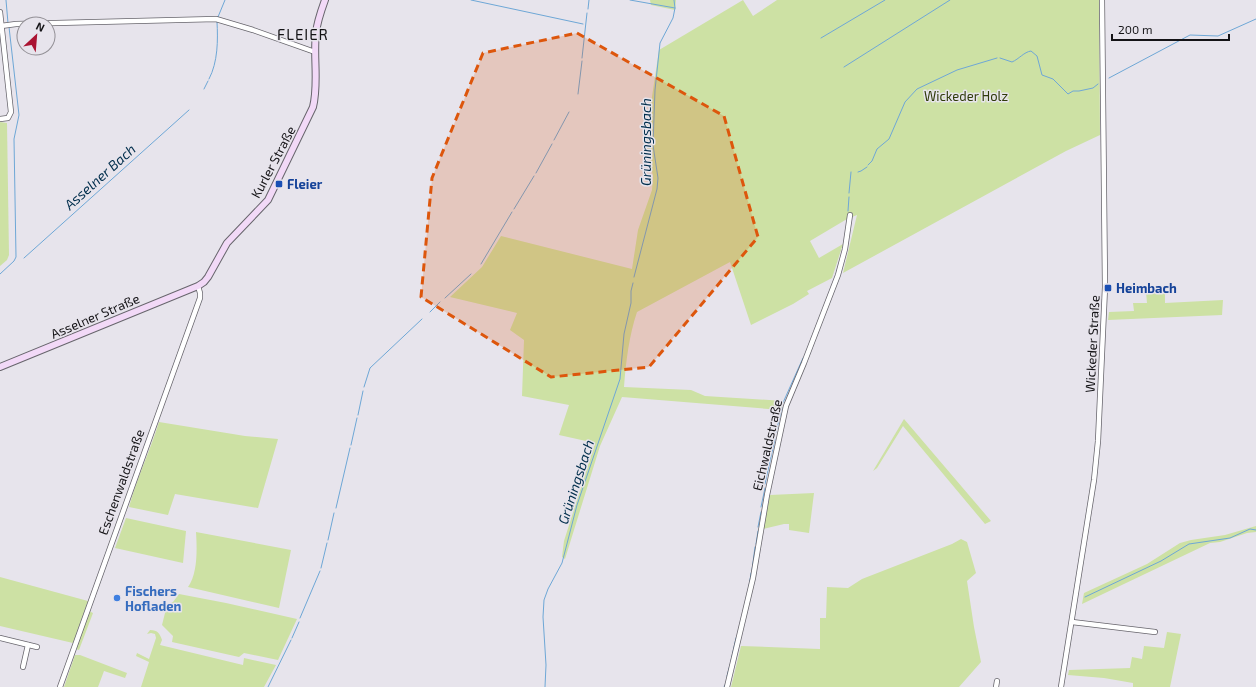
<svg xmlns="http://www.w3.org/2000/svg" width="1256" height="687" font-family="'Exo 2',sans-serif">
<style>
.green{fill:#cde1a4}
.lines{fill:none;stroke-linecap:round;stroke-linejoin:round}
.stream{stroke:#6ea7d6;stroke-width:1}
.minor-casing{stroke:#67656c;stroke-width:6}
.secondary-casing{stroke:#67656c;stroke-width:8}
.minor{stroke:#fff;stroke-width:4.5}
.secondary{stroke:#f2d9f7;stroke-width:6}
.marked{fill:#dd560c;fill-opacity:0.2;stroke:#dd560c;stroke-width:3;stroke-dasharray:8 5;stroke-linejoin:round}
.transit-dot{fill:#1a4fb4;stroke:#e7e4ec;stroke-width:1.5}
.shop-dot{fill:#3f7fe0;stroke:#e7e4ec;stroke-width:1.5}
.labels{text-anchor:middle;stroke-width:3;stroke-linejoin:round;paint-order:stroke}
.park-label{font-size:13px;fill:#2f3b09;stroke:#e7e4ec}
.street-label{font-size:13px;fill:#141316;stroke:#e7e4ec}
.transit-label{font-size:13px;font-weight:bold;fill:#164399;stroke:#e7e4ec;text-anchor:start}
.shop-label{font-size:13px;font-weight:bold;fill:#366cbe;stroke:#e7e4ec;text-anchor:start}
.water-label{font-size:14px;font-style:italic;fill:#002e4c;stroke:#e7e4ec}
.quarter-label{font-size:15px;letter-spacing:1px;fill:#141316;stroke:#e7e4ec}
</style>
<rect width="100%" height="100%" fill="#e7e4ec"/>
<g class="green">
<path d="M650,0H676L675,10L651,5Z"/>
<path d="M743,0L753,16L777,0H1099L1100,135L1066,151L843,273L857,215L847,219L810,241L819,258L843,244L832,278L807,291L809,294L793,304L751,325L730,262L637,312C629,336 626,361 624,387L691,390L705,396L784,401L781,410L622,397L600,446L565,559L562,557L564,541L595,443L559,435L569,405L522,396L524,340L510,330L517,313L450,297L482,267L501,236L632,269L638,230L652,190L653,176L646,144L647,122L650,110L659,50Z"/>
<path d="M0,122L7,123L9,255L7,260L0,266Z"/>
<path d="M1146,292H1165V303L1223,300L1222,315L1108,320L1109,312L1134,311L1133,303H1147Z"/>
<path d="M904,419L991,521L985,524L903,426L877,468L873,471Z"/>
<path d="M159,422L245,436L278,439L258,508L175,494L168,515L129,507C137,478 150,451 159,422Z"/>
<path d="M814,493L809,533L789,530V524H784L763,529L770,495Z"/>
<path d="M126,518L186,531L183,563L115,548Z"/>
<path d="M1256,526V532L1247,533L1220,542L1210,543L1082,604L1084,593L1147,564L1180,543L1191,540L1225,535Z"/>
<path d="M196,532L291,550L279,608L188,587C198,573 197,548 196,532Z"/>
<path d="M961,539L967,542L976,573L967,581L974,627L981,662L959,687H731L741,646L820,649V618H826L827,587L848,588L862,579L952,544Z"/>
<path d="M0,577L88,601L73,643L0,626Z"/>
<path d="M179,594L226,603L297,619L278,660L244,653L239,657L172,642L173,636L162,625L167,605L173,602Z"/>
<path d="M89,611L93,613L79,650L76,649Z"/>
<path d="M150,630C158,630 160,634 162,640L160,645L243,665L244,658L276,665L264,687H141L149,662L136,656L137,653L149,659L156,638L155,634L151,633L147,634Z"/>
<path d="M1167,632L1181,634L1170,687H1133V683L1104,678L1068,675L1069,670L1130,668L1132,657L1142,659L1144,646L1164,648Z"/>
<path d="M75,655H80L127,673L125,678L104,671L98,687H64Z"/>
</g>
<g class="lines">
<g class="stream">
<path d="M6,0L8,23"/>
<path d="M471,0L583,24"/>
<path d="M630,0L675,8"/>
<path d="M588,9L589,0"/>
<path d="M218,17L225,0"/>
<path d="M821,38L885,0"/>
<path d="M582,58L587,13"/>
<path d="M1000,58L1012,62C1019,59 1024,52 1031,51L1037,56L1042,75L1053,79L1068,94L1073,91H1079L1093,88L1098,84"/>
<path d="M844,67L950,0"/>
<path d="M1109,78L1190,35L1218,36L1256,19"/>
<path d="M209,79C218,62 218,40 217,22"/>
<path d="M204,89L208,81"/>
<path d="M578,94L582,61"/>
<path d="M554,140L569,112"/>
<path d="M868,165L872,161L877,149L889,139L905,102L917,89L957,70L997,58"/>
<path d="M858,172L861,171L867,167"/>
<path d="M536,173L552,144"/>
<path d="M849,193L851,172"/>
<path d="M514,209L534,176"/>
<path d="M848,211L849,197"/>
<path d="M24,258L189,110"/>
<path d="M481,264L512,212"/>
<path d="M0,274L14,261L16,257L14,139L19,115L9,27"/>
<path d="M634,277L657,189L658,178L653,145L655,90L660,43L673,18L675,8L674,0"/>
<path d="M445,298L471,274"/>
<path d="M430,312L440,302"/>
<path d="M364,387L370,368L422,319"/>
<path d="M782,405L803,358"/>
<path d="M358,415L363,391"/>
<path d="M776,432L782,408"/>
<path d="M351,445L357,418"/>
<path d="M765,484L775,439"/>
<path d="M761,507L765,488"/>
<path d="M336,508L350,448"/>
<path d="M758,527L761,512"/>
<path d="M328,540L334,513"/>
<path d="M756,544L758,531"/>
<path d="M321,568L327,543"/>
<path d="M752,570L755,547"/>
<path d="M749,587L751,573"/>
<path d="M1085,597L1161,561L1189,544L1230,538L1250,529L1256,530"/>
<path d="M300,618L320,571"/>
<path d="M292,638L299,622"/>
<path d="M731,661L736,638"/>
<path d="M727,676L730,665"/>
<path d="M268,687L291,640"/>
<path d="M545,687L546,665L543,617L544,600L548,589L562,563L577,505L620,379L624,334L631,303V291L633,283"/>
<path d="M724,687L725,685"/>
</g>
<g class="minor-casing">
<g id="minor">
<path d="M0,12L11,112L8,118L0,119"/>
<path d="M1,26L16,24L216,19L253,30L315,52"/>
<path d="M1072,622L1155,632"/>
<path d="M0,638L37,647"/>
<path d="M23,667L28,645"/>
<path d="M60,687L200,298V293L198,286"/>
<path d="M727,687L753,578L767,495L786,406L804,363L838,275L845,249L850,215"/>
<path d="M996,687L997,681"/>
<path d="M1061,687L1094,480L1098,441L1105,287L1102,0"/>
</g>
</g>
<g class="secondary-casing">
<path id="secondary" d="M0,367L198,286L204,282L208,277L227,243L268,200L313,107C319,83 313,57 316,33C317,22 321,11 325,0"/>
</g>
<use href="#minor" class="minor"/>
<use href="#secondary" class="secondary"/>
</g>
<path class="marked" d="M577,33L724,116L758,237L649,367L551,377L421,297L432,178L483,53Z"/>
<g class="transit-dot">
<rect x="275" y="180" width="8" height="8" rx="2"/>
<rect x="1104" y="284" width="8" height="8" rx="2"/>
</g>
<circle class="shop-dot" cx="117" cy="598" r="4"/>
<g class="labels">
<g class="park-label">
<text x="966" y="101">Wickeder Holz</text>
</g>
<g class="street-label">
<text transform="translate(273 162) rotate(-62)" y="5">Kurler Straße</text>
<text transform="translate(95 316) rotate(-23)" y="5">Asselner Straße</text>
<text transform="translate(1092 344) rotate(-87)" y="5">Wickeder Straße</text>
<text transform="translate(767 445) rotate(-77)" y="5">Eichwaldstraße</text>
<text transform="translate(121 482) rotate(-70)" y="5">Eschenwaldstraße</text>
</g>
<g class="transit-label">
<text x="287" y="189">Fleier</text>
<text x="1116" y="293">Heimbach</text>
</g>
<g class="shop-label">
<text x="125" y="596">Fischers<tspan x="125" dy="15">Hofladen</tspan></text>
</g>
<g class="water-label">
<text transform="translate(646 142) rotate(-90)" y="5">Grüningsbach</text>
<text transform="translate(100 177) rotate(-42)" y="5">Asselner Bach</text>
<text transform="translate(576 482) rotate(-72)" y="5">Grüningsbach</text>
</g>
<g class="quarter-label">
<text x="303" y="40">FLEIER</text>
</g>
</g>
<g transform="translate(36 36) rotate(26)"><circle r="19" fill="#e7e4ec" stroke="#939096"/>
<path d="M0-3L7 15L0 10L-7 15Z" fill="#aa1332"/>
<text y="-6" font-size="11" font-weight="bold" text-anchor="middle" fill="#141316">N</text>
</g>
<path d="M1112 34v6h117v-6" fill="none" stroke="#141316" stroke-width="2"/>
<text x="1118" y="34" font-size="12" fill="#141316" stroke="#e7e4ec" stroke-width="3" paint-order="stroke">200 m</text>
</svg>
